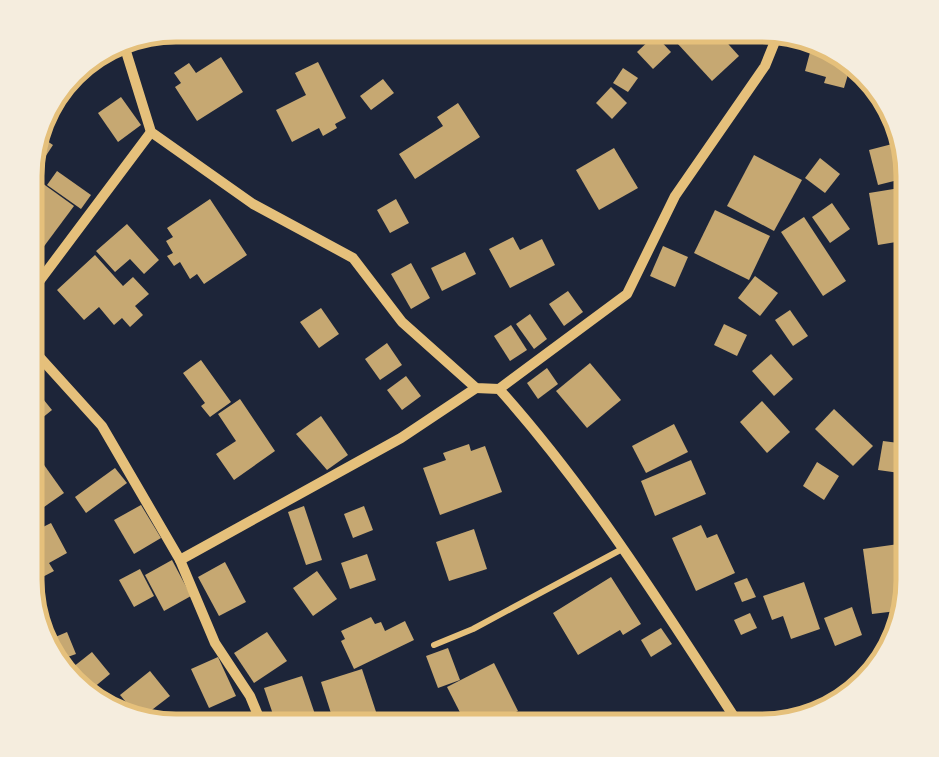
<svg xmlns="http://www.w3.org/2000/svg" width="939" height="757" font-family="Lato,sans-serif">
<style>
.green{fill:#1d2539}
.building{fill:#c6a872}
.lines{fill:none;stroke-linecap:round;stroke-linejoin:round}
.service{stroke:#e5c07b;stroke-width:6}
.minor{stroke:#e5c07b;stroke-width:10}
.rim{fill:none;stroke:#e5c07b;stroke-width:5}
</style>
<rect width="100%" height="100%" fill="#14213d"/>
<path class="green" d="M177,25H771L869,69L914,177V591L870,687L762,732H168L70,688L25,591L26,157L77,62Z"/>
<g class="building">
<path d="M697,25H711L739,56L712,81L677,43Z"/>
<path d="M655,35L671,52L653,69L637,52Z"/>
<path d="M812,45L852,61L844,88L824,83L826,77L805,71Z"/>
<path d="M104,52L106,56L88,69L81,61Z"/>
<path d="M221,57L243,92L197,121L175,87L181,83L174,73L189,63L196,73Z"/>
<path d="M318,62L346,118L335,124L337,128L323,136L319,128L292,142L276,110L306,95L295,73Z"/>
<path d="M623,68L638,78L628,92L613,83Z"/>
<path d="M383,79L394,93L371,110L360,96Z"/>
<path d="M611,87L627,103L612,119L596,103Z"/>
<path d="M121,97L141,125L118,142L98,113Z"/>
<path d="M458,103L480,137L415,179L399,154L443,126L437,117Z"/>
<path d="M38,135L53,145L26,186V157Z"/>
<path d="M900,142L914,176L878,185L869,150Z"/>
<path d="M614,148L638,188L599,210L576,170Z"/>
<path d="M754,155L802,180L774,231L727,206Z"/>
<path d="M820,158L840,174L825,193L805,178Z"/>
<path d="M57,171L91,195L81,209L47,185Z"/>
<path d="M42,183L74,206L42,249L26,237V204Z"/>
<path d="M912,186L914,239L878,245L869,193Z"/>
<path d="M210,199L247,255L204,284L197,274L190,279L180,262L174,266L167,256L173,253L166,241L173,237L167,228Z"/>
<path d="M396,199L409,223L390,233L377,210Z"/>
<path d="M832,203L850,229L830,243L812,217Z"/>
<path d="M715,210L770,236L749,280L694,253Z"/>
<path d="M804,217L846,281L823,296L781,232Z"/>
<path d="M127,224L159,260L144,274L130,259L115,272L96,251Z"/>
<path d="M513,237L520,250L542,239L555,265L510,288L489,249Z"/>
<path d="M663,246L688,257L675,287L650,276Z"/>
<path d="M465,252L476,274L442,291L431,268Z"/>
<path d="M95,255L123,286L133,277L149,294L135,306L143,315L130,327L122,318L114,325L99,307L84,320L57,290Z"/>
<path d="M411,263L430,298L411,309L391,274Z"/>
<path d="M755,276L778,293L760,316L738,298Z"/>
<path d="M568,291L583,312L564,326L549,304Z"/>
<path d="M321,308L339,334L319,348L300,322Z"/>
<path d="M790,310L808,336L793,346L775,320Z"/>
<path d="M530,314L547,339L534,349L516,324Z"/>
<path d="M724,324L747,335L737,356L714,345Z"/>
<path d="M511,325L527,350L510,361L494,336Z"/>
<path d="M387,343L402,365L380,380L365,359Z"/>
<path d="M771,354L793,379L774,396L752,371Z"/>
<path d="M201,360L231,402L210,417L201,406L205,403L183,373Z"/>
<path d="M590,363L621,400L587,428L556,391Z"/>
<path d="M547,368L558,384L538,399L527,383Z"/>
<path d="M406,376L421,396L402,410L387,390Z"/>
<path d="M26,378L52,410L26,431Z"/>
<path d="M240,399L275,451L234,480L216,454L236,441L218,414Z"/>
<path d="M762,401L790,432L767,453L740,422Z"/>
<path d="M834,409L873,446L853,466L815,429Z"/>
<path d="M321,416L348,455L327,470L296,434Z"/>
<path d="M674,424L688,452L646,473L632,446Z"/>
<path d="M883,441L914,445V475L878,470Z"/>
<path d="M469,444L471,451L485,446L502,492L440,515L423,468L446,460L443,453Z"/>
<path d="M32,448L64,493L34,514L26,501V452Z"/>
<path d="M691,460L706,494L655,516L641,481Z"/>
<path d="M817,462L839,476L824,500L803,486Z"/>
<path d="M115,468L127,483L86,513L75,497Z"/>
<path d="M141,505L161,538L134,554L114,520Z"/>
<path d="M304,506L322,560L306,565L288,512Z"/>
<path d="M364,506L373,530L353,538L344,514Z"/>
<path d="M51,523L67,553L49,563L54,571L33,582L29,574L25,576V536Z"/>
<path d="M701,525L707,538L717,534L735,573L696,591L672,538Z"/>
<path d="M474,529L487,569L449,581L436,542Z"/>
<path d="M913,542L914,591L905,610L872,614L863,549Z"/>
<path d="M367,554L376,580L350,589L341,563Z"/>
<path d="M172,560L191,596L164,611L145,575Z"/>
<path d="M225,562L246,602L219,616L198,577Z"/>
<path d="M140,569L154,596L134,607L119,580Z"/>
<path d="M317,571L337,599L313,616L293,588Z"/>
<path d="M611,577L641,624L623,635L620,630L578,655L553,613Z"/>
<path d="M747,578L756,597L742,602L734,583Z"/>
<path d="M804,582L820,629L791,639L783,616L772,620L763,596Z"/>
<path d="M852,607L862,635L835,646L824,618Z"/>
<path d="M750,613L757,628L741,635L734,620Z"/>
<path d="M371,617L375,624L381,622L385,631L405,621L414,640L354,669L341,641L345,639L341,631Z"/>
<path d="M661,628L672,644L651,657L641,640Z"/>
<path d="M67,632L76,654L62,659L53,638Z"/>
<path d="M267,632L287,661L254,683L234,653Z"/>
<path d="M448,648L460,680L438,688L426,656Z"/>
<path d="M92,652L110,674L86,694L68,671Z"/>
<path d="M218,657L236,696L209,708L191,669Z"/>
<path d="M494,663L518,711L477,732H470L447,687Z"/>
<path d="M362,669L380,724L355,732H337L321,682Z"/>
<path d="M150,671L170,696L140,719L120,695Z"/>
<path d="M302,676L321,732H279L264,688Z"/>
<path d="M656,712L664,732H638L634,720Z"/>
</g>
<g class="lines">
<path class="service" d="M434,645L473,629L624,548"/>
<g class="minor">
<path d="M124,45L151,132L253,204L353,258L402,322L476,388L499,389C593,494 667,614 744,732"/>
<path d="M26,299L151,132"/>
<path d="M26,342L102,426L180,560L215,643L250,696L265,732"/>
<path d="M499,389L627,294L675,196L765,66L780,29"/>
<path d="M180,560L401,438L476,388"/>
</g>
</g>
<path d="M0 0H939V757H0ZM176 42H762A134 134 0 0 1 896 176V580A134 134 0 0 1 762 714H176A134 134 0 0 1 42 580V176A134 134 0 0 1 176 42Z" fill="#f5edde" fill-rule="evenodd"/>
<path class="rim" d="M176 42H762A134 134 0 0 1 896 176V580A134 134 0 0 1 762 714H176A134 134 0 0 1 42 580V176A134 134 0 0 1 176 42Z"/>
</svg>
